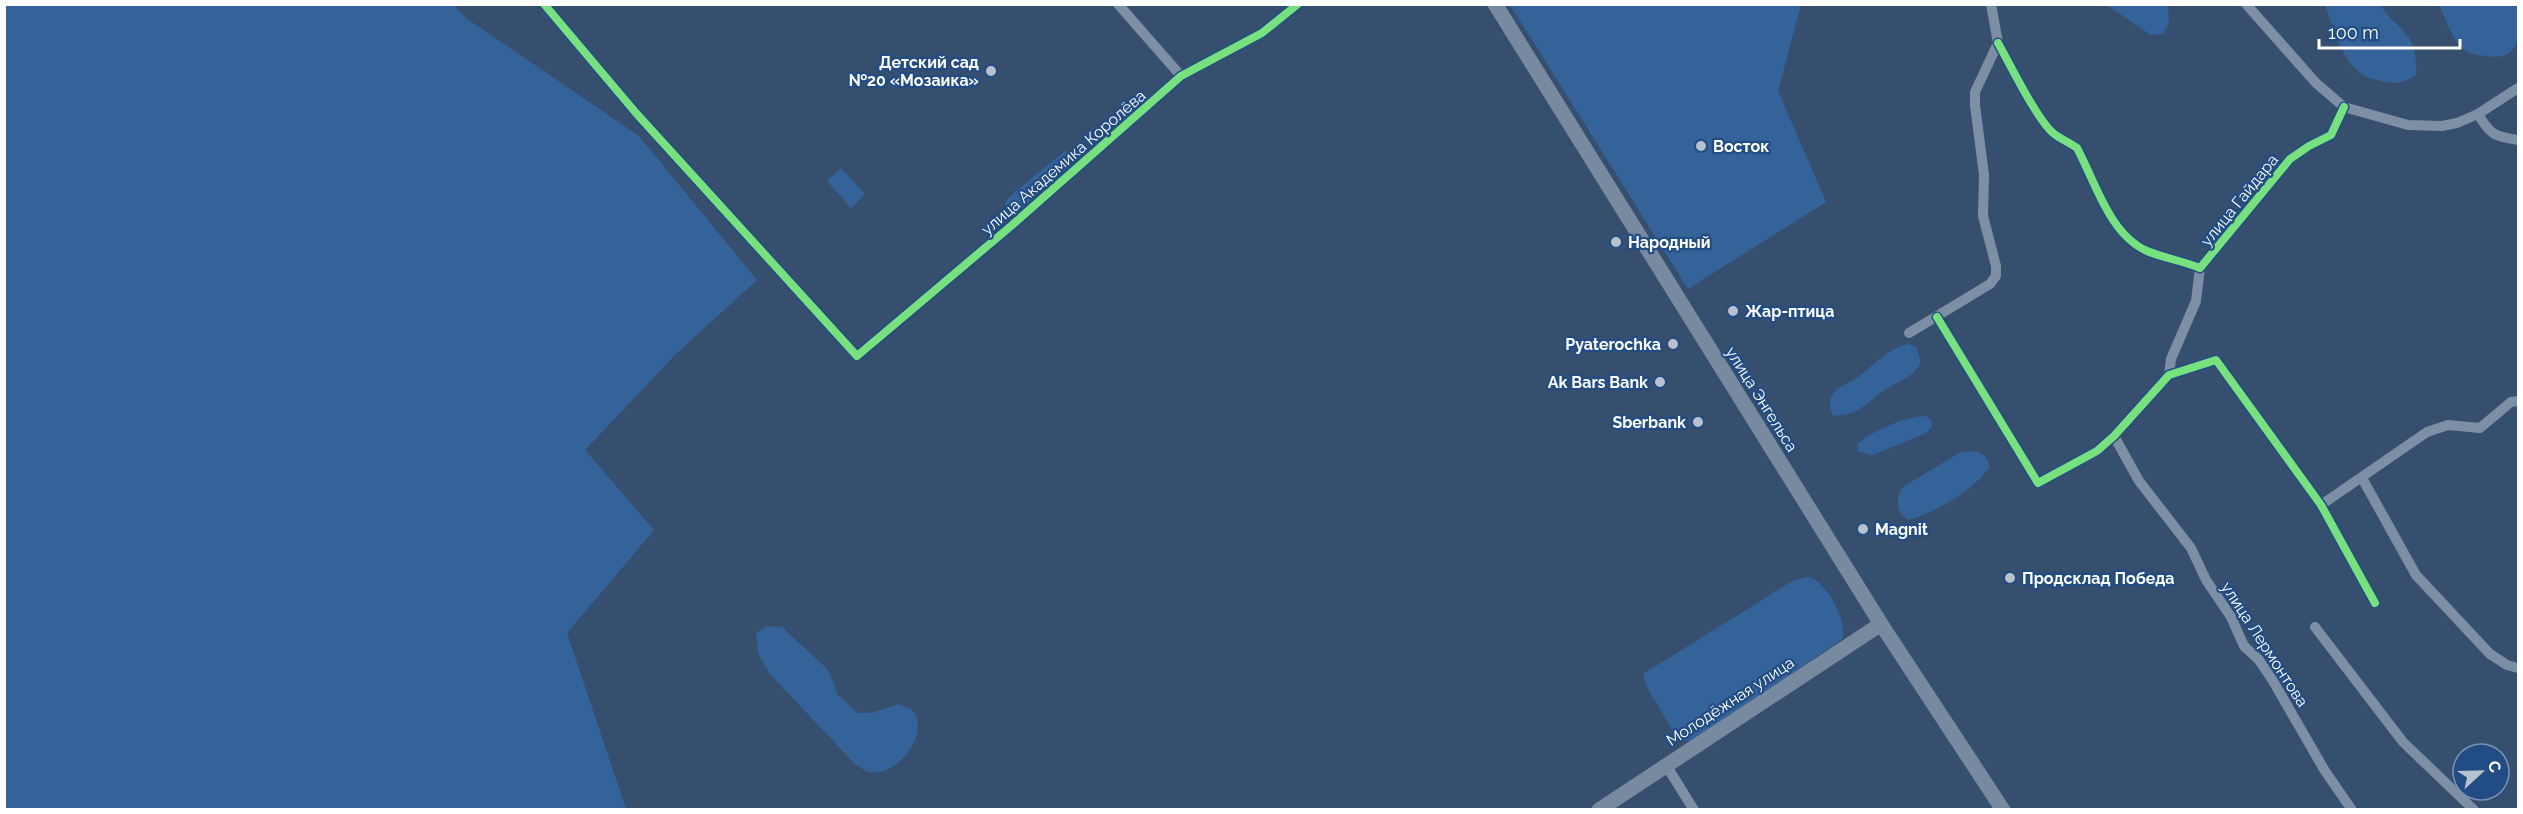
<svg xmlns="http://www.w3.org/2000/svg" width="2523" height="814" font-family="Raleway,sans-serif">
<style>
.green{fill:#34639a}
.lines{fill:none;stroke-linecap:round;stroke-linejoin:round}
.minor{stroke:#7d8fa4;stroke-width:10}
.secondary{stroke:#788a9f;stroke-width:15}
.cycleway-casing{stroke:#214c84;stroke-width:11}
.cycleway{stroke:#77e17e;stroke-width:8}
.poi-dot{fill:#b9c1cc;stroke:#214c84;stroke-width:2}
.labels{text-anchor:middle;stroke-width:4.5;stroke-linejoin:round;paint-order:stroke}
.poi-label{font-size:16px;font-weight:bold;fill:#fff;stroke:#214c84;text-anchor:start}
.street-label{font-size:16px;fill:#fff;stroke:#214c84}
</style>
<rect width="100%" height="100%" fill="#374f6e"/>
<g class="green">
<path d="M5,4L454,5L466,18L639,136L757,280L676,354L585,450L654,530L567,633L626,809H5Z"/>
<path d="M1510,5H1801L1778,91L1826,202L1688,289Z"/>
<path d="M2107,5H2168L2169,22L2163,34L2151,35Z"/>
<path d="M2325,5H2381C2388,19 2396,22 2406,34C2415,44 2417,62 2416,75C2404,83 2395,85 2381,81C2375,79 2368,78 2363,75C2341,60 2333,27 2325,5Z"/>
<path d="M2439,5H2518C2519,31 2523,62 2487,56C2477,55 2468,54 2461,47C2451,36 2445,17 2439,5Z"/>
<path d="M1065,151L1072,154L1071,162L1020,210L1012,213L1005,211V203L1009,197Z"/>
<path d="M841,168L865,194L851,208L827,181Z"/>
<path d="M1908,344L1916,347L1921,362C1913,378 1902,379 1888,388C1871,399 1855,419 1833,415C1829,407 1828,400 1834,393C1840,384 1853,382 1861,375C1876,363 1888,349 1908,344Z"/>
<path d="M1926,416L1932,421V427L1926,433L1873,455L1857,451L1858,443C1877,429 1903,417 1926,416Z"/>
<path d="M1974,451C1984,453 1987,458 1990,467C1972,491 1937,512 1908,520C1896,513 1895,499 1903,487L1959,453Z"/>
<path d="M1808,577C1825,579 1849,623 1842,639L1697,740L1690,742L1677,738L1647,687L1643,674L1794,580Z"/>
<path d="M767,626L782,627L828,670L838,695L858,713H871L899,704L912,710C932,732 897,778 869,772C865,771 860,767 856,765L769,673L758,653L756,634Z"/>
</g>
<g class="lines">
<g class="minor">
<path d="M544,4L636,113L857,356L1011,226L1181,76L1262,33L1298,4"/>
<path d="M1118,4L1181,76"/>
<path d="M2246,4L2316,83L2344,107L2408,125L2442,126L2457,123L2478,114L2518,88"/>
<path d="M1998,43C2010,64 2036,118 2053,133C2060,139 2069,142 2077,148C2095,181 2109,234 2147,251C2164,258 2183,261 2200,268L2290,159L2309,146L2331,135L2344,107"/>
<path d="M2478,114C2491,136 2495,136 2518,140"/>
<path d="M1937,317L2038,483L2097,451L2114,436L2169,375L2216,360L2321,505L2375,603"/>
<path d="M1909,333L1990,284L1996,276V266L1983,216L1984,175L1975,105V92L1998,43L1991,4"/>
<path d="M2169,375L2171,359L2196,301L2200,268"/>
<path d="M2114,436L2139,481L2191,548L2206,580L2231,617L2244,646L2259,660L2273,681L2325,771L2352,810"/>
<path d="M2362,478L2416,575L2490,654L2507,665L2518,668"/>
<path d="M2321,505L2427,432L2448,425L2480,428L2511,402L2518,401"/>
<path d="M2315,627L2403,742L2474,810"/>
<path d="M1666,765L1694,810"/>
</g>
<g class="secondary">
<path d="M1495,4L1881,624L2003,810"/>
<path d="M1599,810L1881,624"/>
</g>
<g class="cycleway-casing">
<g id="cycleway">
<path d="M544,4L636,113L857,356L1011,226L1181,76L1262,33L1298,4"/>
<path d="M1998,43C2010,64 2036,118 2053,133C2060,139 2069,142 2077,148C2095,181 2109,234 2147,251C2164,258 2183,261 2200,268L2290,159L2309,146L2331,135L2344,107"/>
<path d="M1937,317L2038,483L2097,451L2114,436L2169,375L2216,360L2321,505L2375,603"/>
</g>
</g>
<use href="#cycleway" class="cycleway"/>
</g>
<g class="poi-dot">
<circle cx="991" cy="71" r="6"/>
<circle cx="1701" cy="146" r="6"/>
<circle cx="1616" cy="242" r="6"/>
<circle cx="1733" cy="311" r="6"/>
<circle cx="1673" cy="344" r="6"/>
<circle cx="1660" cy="382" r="6"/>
<circle cx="1698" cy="422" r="6"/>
<circle cx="1863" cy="529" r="6"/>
<circle cx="2010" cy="578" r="6"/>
</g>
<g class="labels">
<g class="poi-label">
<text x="979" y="68" text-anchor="end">Детский сад<tspan x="979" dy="18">№20 «Мозаика»</tspan></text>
<text x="1713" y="152">Восток</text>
<text x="1628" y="248">Народный</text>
<text x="1745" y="317">Жар-птица</text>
<text x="1661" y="350" text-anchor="end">Pyaterochka</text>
<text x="1648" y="388" text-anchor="end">Ak Bars Bank</text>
<text x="1686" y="428" text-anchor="end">Sberbank</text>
<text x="1875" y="535">Magnit</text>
<text x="2022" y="584">Продсклад Победа</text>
</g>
<g class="street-label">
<text transform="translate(1063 162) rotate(-41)" y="6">улица Академика Королёва</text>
<text transform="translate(2239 200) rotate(-51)" y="6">улица Гайдара</text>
<text transform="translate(1762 399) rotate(58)" y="6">улица Энгельса</text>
<text transform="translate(2265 644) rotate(57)" y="6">улица Лермонтова</text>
<text transform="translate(1730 701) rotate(-33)" y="6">Молодёжная улица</text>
</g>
</g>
<rect width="2523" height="814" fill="none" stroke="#ffffff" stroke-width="12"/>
<g transform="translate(2481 772) rotate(68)"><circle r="28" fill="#214c84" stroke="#7a94b5" stroke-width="1.5"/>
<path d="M0-4.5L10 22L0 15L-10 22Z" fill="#b9c1cc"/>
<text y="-9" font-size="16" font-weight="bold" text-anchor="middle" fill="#ffffff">С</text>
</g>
<path d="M2319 39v9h141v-9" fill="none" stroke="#ffffff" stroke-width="3"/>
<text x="2328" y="39" font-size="18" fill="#ffffff" stroke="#214c84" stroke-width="4.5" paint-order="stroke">100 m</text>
</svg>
